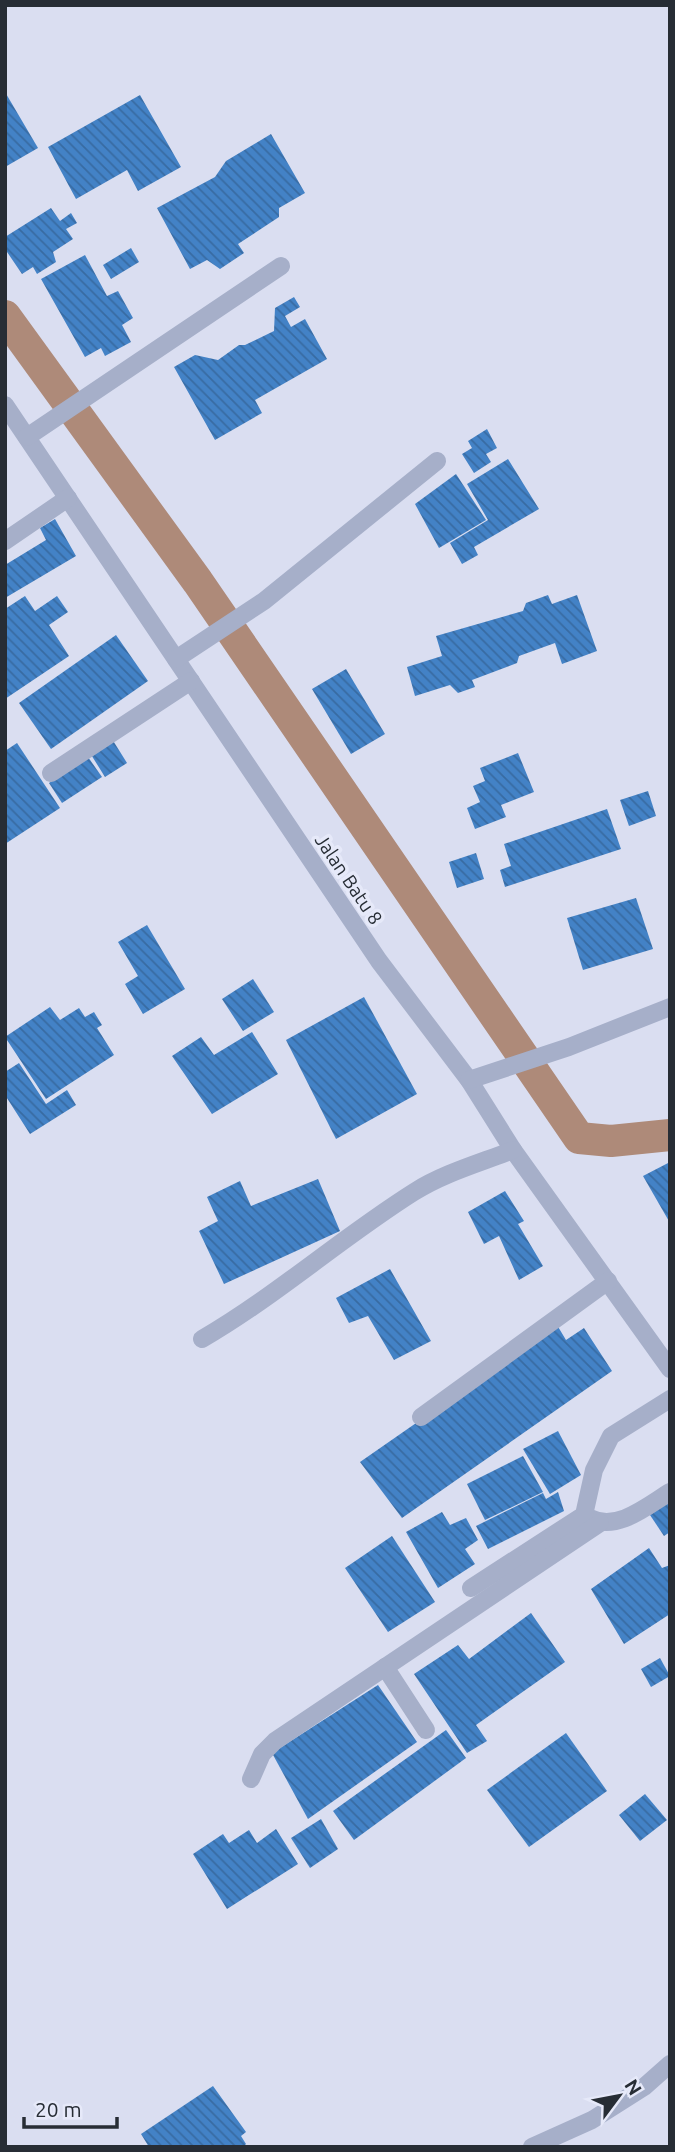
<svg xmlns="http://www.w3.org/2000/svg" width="675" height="2152" font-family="Ubuntu,sans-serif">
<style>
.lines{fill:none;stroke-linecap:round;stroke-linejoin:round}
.canal{stroke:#ae8a79;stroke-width:32}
.building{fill:url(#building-back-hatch)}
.minor{stroke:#a6afc9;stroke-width:18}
.labels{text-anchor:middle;stroke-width:7;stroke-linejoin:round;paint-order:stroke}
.street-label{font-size:19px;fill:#272d35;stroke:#e6e9f9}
</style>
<defs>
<pattern id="building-back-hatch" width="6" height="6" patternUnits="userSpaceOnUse" patternTransform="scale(1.75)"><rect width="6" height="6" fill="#4382c6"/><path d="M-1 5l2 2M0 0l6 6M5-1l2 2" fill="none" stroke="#386ba2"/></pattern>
</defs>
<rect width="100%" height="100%" fill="#dadef1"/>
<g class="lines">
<path class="canal" d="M5,316L198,582L579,1138L611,1141L670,1135"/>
</g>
<g class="building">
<path d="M5,92L38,148L5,167Z"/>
<path d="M140,95L181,167L138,191L127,170L76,199L48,147Z"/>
<path d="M271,134L305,193L279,208V217L238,244L244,253L220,269L207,260L190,269L157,208L215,177L226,161Z"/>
<path d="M51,208L60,221L71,213L77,223L66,229L73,239L53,252L56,262L37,274L33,267L22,274L5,249V237Z"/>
<path d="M131,248L139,262L111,279L103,265Z"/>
<path d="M85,255L107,296L118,291L133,318L122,325L131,342L105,356L101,348L85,357L41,279Z"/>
<path d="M294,297L300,307L285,316L291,327L305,319L327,359L255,400L262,413L215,440L174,367L195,355L218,360L239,345H245L274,331L275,308Z"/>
<path d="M487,429L497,448L486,454L491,462L474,473L462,454L472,448L468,441Z"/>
<path d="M508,459L539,509L474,547L478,555L462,564L450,543L488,520L467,484Z"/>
<path d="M456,474L486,520L439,548L415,504Z"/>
<path d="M55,519L76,556L5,598V565L46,540L40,528Z"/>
<path d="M548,595L552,604L577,595L597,651L562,664L555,643L519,656L517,663L472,680L475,687L458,693L450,685L415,696L407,667L442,656L436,636L523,611L526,603Z"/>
<path d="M25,596L35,611L57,596L68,612L49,625L69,656L5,699V609Z"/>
<path d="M116,635L148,681L51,749L19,703Z"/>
<path d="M346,669L385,734L351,754L312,689Z"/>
<path d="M112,739L127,763L105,777L90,753Z"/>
<path d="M17,743L60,808L5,844V751Z"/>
<path d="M518,753L534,792L501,805L506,817L475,829L467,808L480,802L473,786L485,781L480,768Z"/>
<path d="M88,757L102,777L62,803L49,783Z"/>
<path d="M648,791L656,816L629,826L620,800Z"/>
<path d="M607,809L621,849L505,887L500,870L511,866L504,844Z"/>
<path d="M476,853L484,879L457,888L449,862Z"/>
<path d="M636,898L653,949L583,970L567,918Z"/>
<path d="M147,925L185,989L143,1014L125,984L138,976L118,942Z"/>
<path d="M253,979L274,1012L243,1031L222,999Z"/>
<path d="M364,997L417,1094L336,1139L286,1040Z"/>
<path d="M50,1007L60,1020L79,1008L85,1017L94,1012L102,1025L97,1028L114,1055L46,1099L5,1037Z"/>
<path d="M252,1032L278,1074L212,1114L172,1056L201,1037L214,1055Z"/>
<path d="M19,1063L46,1104L67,1090L76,1105L30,1134L5,1095V1072Z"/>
<path d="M670,1162V1223L643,1176Z"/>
<path d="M318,1179L340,1231L224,1284L199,1231L218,1221L207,1197L240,1181L251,1206Z"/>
<path d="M505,1191L524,1221L518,1224L543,1266L519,1280L499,1236L484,1244L468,1212Z"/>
<path d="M390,1269L431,1341L394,1360L368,1316L349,1323L336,1298Z"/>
<path d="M557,1325L566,1340L584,1328L612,1371L402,1518L360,1462Z"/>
<path d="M558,1431L581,1475L550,1494L523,1449Z"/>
<path d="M523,1456L543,1492L485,1520L467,1484Z"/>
<path d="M558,1492L564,1511L488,1549L476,1526L543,1493L546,1499Z"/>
<path d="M670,1501V1532L664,1536L650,1515Z"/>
<path d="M442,1512L450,1525L466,1518L478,1540L465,1549L475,1564L438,1588L406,1532Z"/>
<path d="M392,1536L435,1602L388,1632L345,1568Z"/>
<path d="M649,1548L662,1568L670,1565V1614L624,1644L591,1589Z"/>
<path d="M531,1613L565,1662L476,1725L487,1741L467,1753L414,1674L458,1645L469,1659Z"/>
<path d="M660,1658L670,1676L651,1687L641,1669Z"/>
<path d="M378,1685L417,1742L308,1819L272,1753Z"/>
<path d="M446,1730L466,1758L354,1840L333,1811Z"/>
<path d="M566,1733L607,1791L529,1847L487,1790Z"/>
<path d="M645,1794L667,1820L640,1841L619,1815Z"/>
<path d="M321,1819L338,1849L310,1868L291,1838Z"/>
<path d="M276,1829L298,1864L227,1909L193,1854L223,1834L229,1843L249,1830L257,1843Z"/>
<path d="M213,2086L246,2132L241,2136L246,2144L243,2147H149L141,2134Z"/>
</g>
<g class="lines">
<g class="minor">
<path d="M5,405L379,961L469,1080L513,1150L670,1369"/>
<path d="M27,437L281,266"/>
<path d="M5,541L68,498"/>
<path d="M176,659L264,601L437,461"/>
<path d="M51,773L191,681"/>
<path d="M469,1080L569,1047L670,1007"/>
<path d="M202,1339C276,1296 341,1238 414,1192C444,1173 480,1163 513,1150"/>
<path d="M421,1417L608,1281"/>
<path d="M590,1518C617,1532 647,1506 670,1492"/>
<path d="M471,1588L584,1515L594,1470L611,1436L670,1399"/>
<path d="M385,1667L426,1730"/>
<path d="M251,1779L262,1754L275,1741L600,1523"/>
<path d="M532,2147L592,2120L644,2087L670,2064"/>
</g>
</g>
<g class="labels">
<g class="street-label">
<text transform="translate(349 879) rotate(56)" y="7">Jalan Batu 8</text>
</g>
</g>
<rect width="675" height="2152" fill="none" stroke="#272d35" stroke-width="14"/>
<g transform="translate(619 2096) rotate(58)" stroke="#e6e9f9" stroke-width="5" paint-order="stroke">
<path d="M0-5L12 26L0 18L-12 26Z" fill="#272d35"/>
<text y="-10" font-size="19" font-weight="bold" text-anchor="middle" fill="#272d35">N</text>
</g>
<path d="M24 2117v10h93v-10" fill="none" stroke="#272d35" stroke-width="3.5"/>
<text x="35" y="2117" font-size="21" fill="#272d35" stroke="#e6e9f9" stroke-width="5" paint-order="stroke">20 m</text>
</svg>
